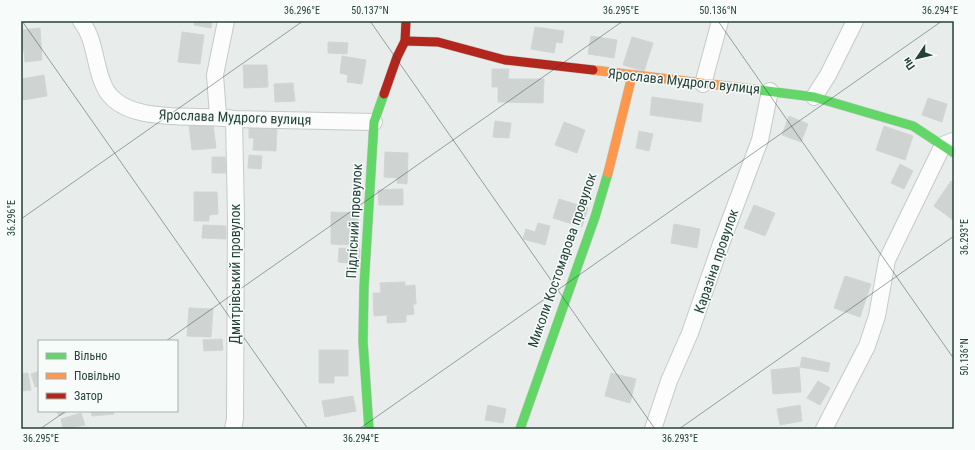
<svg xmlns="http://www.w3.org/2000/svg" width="975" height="450" font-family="'Roboto Condensed',sans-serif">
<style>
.building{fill:#cfd4d2;stroke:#d1d6d4}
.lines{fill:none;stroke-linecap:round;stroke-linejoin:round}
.street-casing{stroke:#c5cac8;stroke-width:18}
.fast-casing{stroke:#c3cbc8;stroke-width:10}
.slow-casing{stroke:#c3cbc8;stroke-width:10}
.jam-casing{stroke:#c3cbc8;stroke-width:10}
.street{stroke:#fcfcfc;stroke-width:16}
.fast{stroke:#63d668;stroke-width:9}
.slow{stroke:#ff974d;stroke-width:9}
.jam{stroke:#b3261e;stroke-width:9}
.ticks{fill:none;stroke:#24423a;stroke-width:1;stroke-opacity:0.45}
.labels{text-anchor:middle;stroke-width:3;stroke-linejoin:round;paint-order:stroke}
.street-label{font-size:14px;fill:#24423a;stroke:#f7fbf9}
.neatline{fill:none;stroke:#24423a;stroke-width:1.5}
.ticks-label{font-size:10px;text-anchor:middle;fill:#24423a}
</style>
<rect width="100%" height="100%" fill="#e8edeb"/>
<g class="building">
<path d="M195,21H212L211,28L194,25Z"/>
<path d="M535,27L564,31L562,43L556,42L554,53L531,49Z"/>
<path d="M40,28L42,60L25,62L24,51H21V30Z"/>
<path d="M182,32L204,35L200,64L178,62Z"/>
<path d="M591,36L617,40L614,58L588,54Z"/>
<path d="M632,37L653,43L644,71L623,65Z"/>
<path d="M328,42L348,43L347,54L328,53Z"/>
<path d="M342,56L366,60L362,84L347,82L348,75L340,73Z"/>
<path d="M243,65H267L268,87L244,88Z"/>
<path d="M492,69H509L508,79H544L543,103L498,102V87H492Z"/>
<path d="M44,75L47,96L23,100L21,79Z"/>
<path d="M293,83L295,101L275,102L274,84Z"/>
<path d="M652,97L703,104L701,122L650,115Z"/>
<path d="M928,98L947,104L942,122L922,115Z"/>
<path d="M789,116L808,124L801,142L782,135Z"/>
<path d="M495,121L511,123L509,138L493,137Z"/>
<path d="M564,122L585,130L577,153L555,145Z"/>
<path d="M213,124L216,148L192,150L189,126Z"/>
<path d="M249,125L277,126L276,151L253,150L254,138H249Z"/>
<path d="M884,126L913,136L905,160L876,150Z"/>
<path d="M639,131L653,134L649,151L636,148Z"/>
<path d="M385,152L408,153L407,184L397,183V178L384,177Z"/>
<path d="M249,155L262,156L261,169L248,168Z"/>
<path d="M212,157H225L226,173H212Z"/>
<path d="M900,164L913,171L904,189L891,183Z"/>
<path d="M951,181L954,183L953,220L934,206Z"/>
<path d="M403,189V205H379L378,190Z"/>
<path d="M194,192H217L218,214L209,215V221H194Z"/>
<path d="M559,199L588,208L582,227L553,218Z"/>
<path d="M754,205L775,213L765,236L744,228Z"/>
<path d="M331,212L358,213V235H351V245L331,244Z"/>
<path d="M538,223L550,226L545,245L523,239L526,229L535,232Z"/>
<path d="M674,224L700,229L697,248L671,243Z"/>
<path d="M203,225L226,226V239L202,238Z"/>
<path d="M339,248L360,249L359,264L338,262Z"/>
<path d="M845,276L871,284L860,317L834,308Z"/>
<path d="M405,282V286L415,285L416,304H413L414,314L406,315V322L387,323V315L374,316L373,293H381L380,283Z"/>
<path d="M189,308L213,309L211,337L187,336Z"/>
<path d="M222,339L223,350L204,351L203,340Z"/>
<path d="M319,350H348V376H334V383H319Z"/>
<path d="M802,357L830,363L828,372L800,367Z"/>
<path d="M799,367L801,392L773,394L771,370Z"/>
<path d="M39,371V386L35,387L31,374Z"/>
<path d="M28,373L31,390L21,391V374Z"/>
<path d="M611,373L636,379L630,403L605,396Z"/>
<path d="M818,381L830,388L820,405L807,398Z"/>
<path d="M353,396L356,411L325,417L322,401Z"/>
<path d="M488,405L506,409L503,423L485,420Z"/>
<path d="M800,405L802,421L780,425L777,409Z"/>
<path d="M56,411H69L59,416Z"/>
<path d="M91,411H114V414L92,416Z"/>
<path d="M81,413L85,425L63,429L61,419Z"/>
</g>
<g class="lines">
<g class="street-casing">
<g id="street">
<path d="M81,21C96,40 94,65 104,86C122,127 198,113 234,119L374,122"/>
<path d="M703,84L720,21"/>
<path d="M814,97L828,75L855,21"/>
<path d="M218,116L215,75L226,21"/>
<path d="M233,429L235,419L236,217L234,119"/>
<path d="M653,429L669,381L690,333L721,244L760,140L770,91"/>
<path d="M824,429L867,346L877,316L887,260L943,145L953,141"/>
</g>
</g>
<g class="fast-casing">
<g id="fast">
<path d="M743,88L814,97L913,126L954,153"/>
<path d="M369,429L363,341L364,287L374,122L384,94"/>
<path d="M520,429L595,217L608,173"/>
</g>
</g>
<g class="slow-casing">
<g id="slow">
<path d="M593,70L743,88"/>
<path d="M608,173L632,76"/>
</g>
</g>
<g class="jam-casing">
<g id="jam">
<path d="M405,41L438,42L505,60L593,70"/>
<path d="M384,94L397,57L405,41L406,21"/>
</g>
</g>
<use href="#street" class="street"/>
<use href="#fast" class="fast"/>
<use href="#slow" class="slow"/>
<use href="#jam" class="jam"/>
</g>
<path class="ticks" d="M22,21L308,429M370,21L655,429M718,21L954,359M21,219L303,21M166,341L623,21M40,429L66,411M359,429L942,21M679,429L954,236"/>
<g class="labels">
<g class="street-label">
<text transform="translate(684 81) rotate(6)" y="5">Ярослава Мудрого вулиця</text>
<text transform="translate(235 117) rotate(2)" y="5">Ярослава Мудрого вулиця</text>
<text transform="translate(354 221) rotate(-87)" y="5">Підлісний провулок</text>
<text transform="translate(562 260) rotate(-71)" y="5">Миколи Костомарова провулок</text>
<text transform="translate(716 261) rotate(-71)" y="5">Каразіна провулок</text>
<text transform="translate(235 274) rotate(-90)" y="5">Дмитрівський провулок</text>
</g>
</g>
<rect width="975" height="450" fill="none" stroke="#f7fbf9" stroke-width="44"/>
<rect x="38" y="340" width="140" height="72" fill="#f7fbf9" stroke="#a3b1ad"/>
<rect x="46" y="353" width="20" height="6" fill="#63d668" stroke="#a3b1ad"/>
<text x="74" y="360" font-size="12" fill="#24423a">Вільно</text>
<rect x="46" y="373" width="20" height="6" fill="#ff974d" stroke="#a3b1ad"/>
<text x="74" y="380" font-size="12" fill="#24423a">Повільно</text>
<rect x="46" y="393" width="20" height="6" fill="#b3261e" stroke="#a3b1ad"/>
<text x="74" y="400" font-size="12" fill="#24423a">Затор</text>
<g transform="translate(917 58) rotate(235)" stroke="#f7fbf9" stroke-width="3" paint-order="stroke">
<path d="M0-3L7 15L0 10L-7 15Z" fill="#24423a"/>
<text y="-6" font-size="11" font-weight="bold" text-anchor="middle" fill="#24423a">Пн</text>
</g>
<rect x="22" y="22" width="931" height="406" class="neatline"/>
<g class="ticks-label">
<text x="302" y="14">36.296°E</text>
<text x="370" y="14">50.137°N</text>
<text x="621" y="14">36.295°E</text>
<text x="718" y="14">50.136°N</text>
<text x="940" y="14">36.294°E</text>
<text transform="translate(11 218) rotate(-90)" y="4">36.296°E</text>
<text transform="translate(964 237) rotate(-90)" y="4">36.293°E</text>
<text transform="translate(964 357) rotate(-90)" y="4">50.136°N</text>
<text x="41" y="442">36.295°E</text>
<text x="361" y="442">36.294°E</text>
<text x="680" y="442">36.293°E</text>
</g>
</svg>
